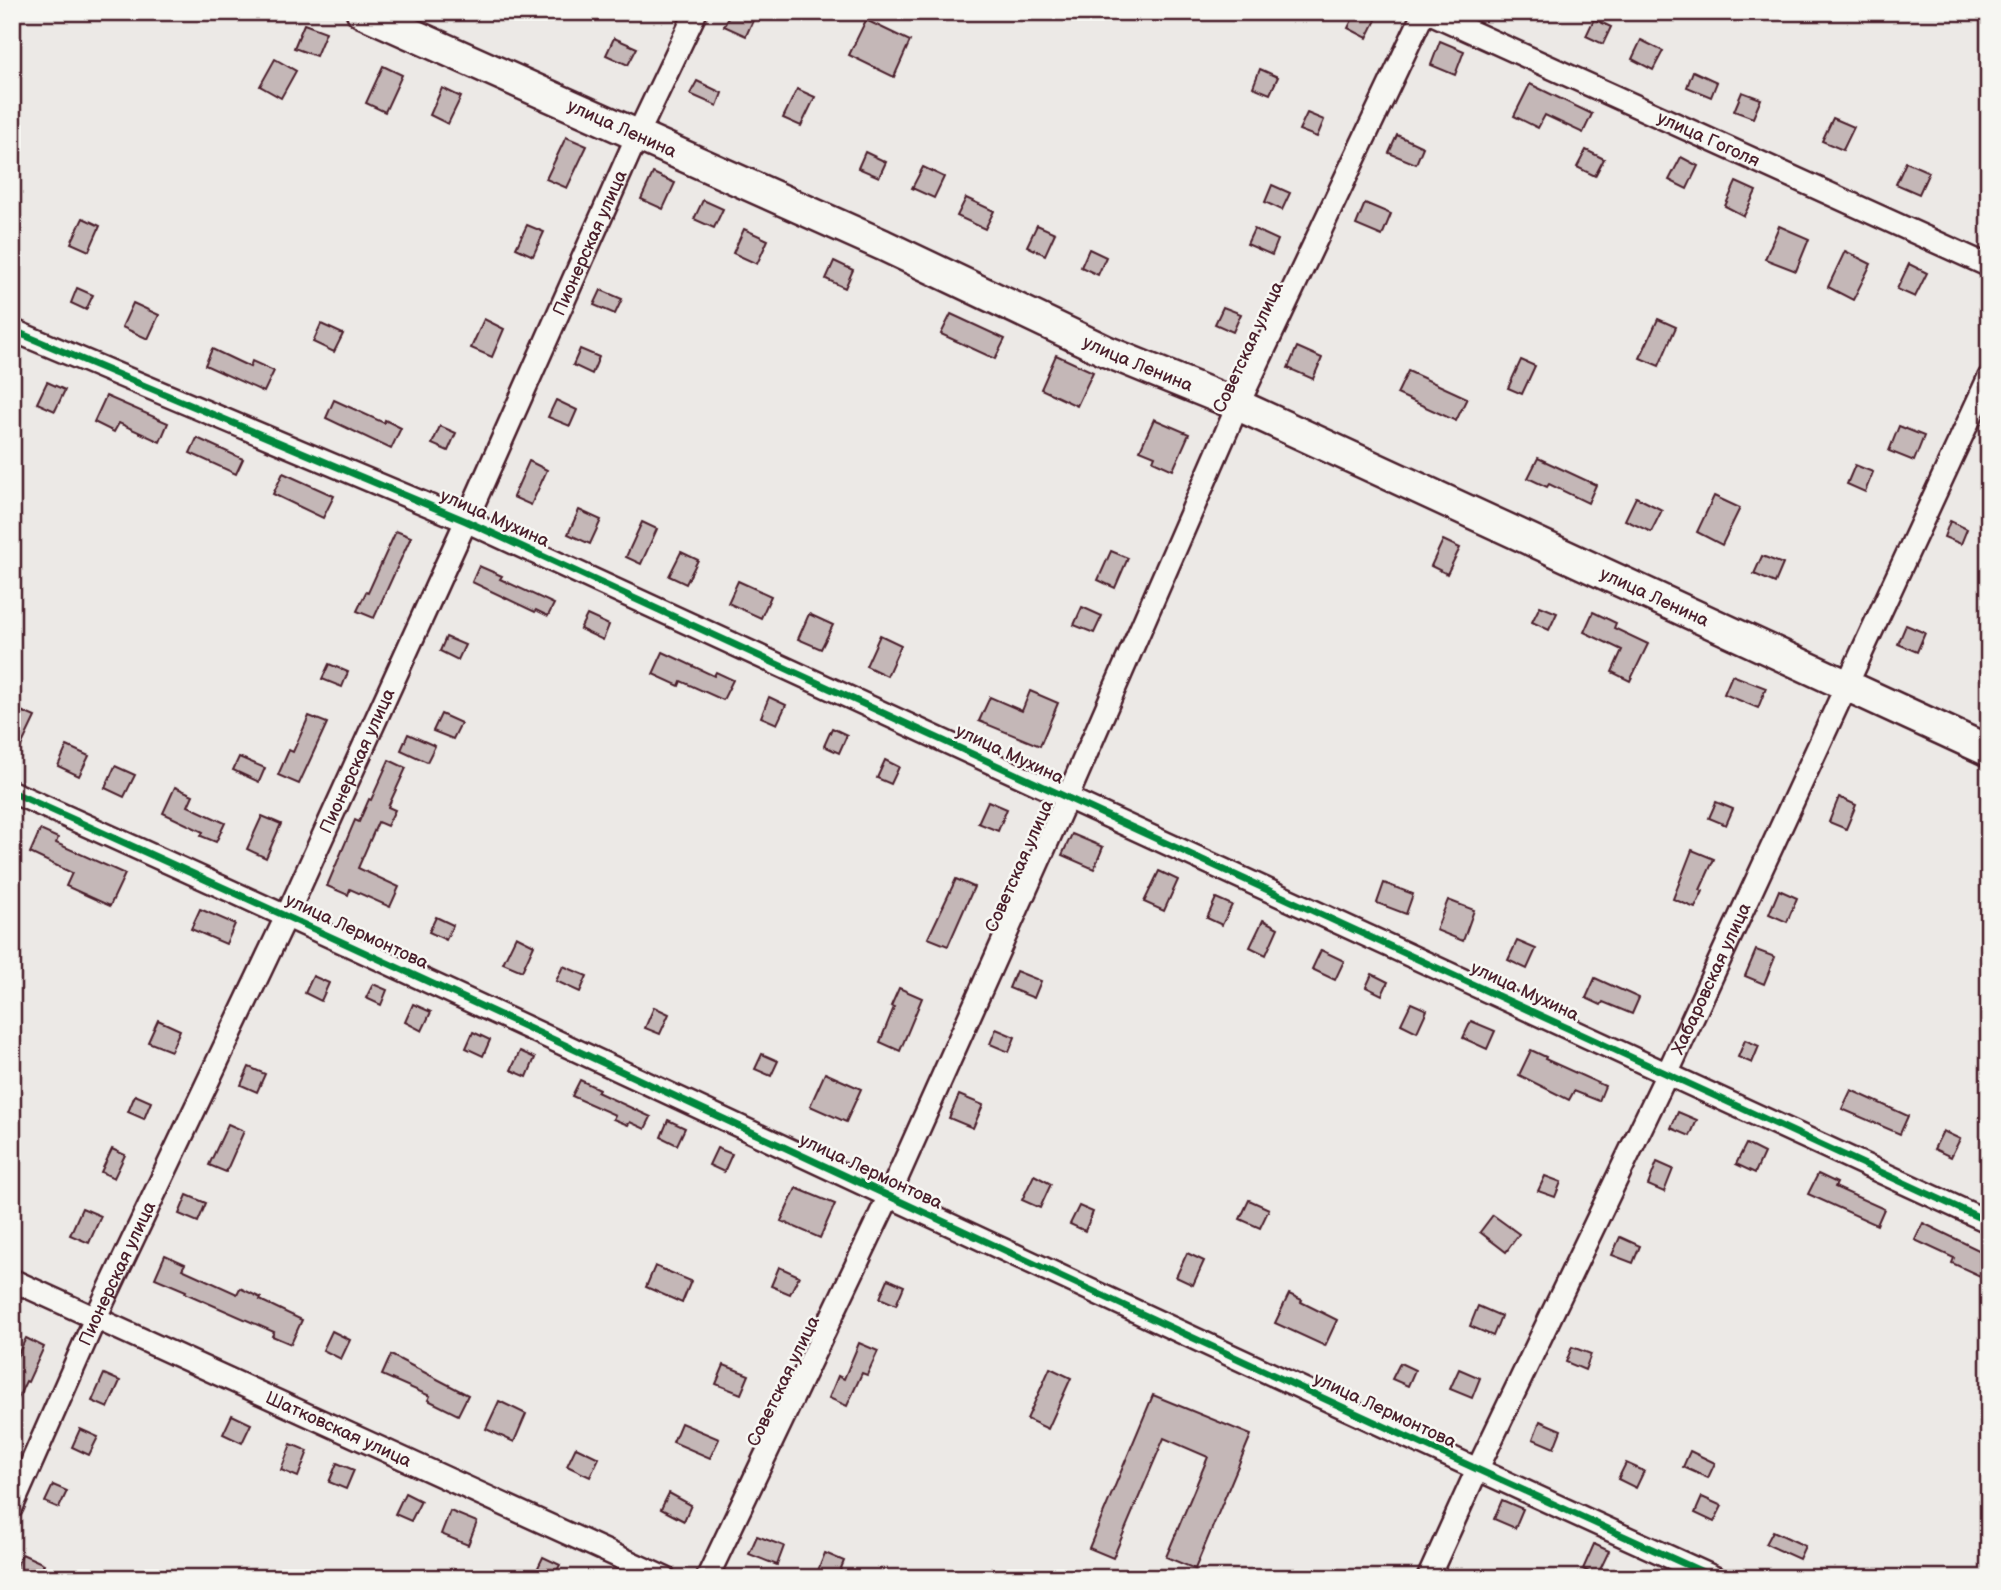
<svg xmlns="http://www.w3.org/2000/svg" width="2001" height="1590" font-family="'Balsamiq Sans',sans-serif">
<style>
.building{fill:#c4b7b7;stroke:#4a1f2b;stroke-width:2}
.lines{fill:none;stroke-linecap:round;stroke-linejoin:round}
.minor-casing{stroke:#4a1f2b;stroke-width:26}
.secondary-casing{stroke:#4a1f2b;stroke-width:35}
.minor{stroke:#f6f6f2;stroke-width:21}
.secondary{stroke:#f6f6f2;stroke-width:30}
.cycleway-casing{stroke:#f6f6f2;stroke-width:11}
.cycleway{stroke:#00873e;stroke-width:7}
.labels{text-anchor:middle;stroke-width:5;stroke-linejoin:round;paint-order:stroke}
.street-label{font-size:18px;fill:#4a1f2b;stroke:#f6f6f2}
</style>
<rect width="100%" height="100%" fill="#ece9e6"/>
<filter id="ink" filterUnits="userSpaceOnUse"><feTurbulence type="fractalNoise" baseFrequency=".0143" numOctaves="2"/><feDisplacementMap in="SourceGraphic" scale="14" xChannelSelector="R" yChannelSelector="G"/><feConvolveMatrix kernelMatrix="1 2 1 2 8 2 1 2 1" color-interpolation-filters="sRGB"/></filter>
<g filter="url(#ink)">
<g class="building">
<path d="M731,12H746L755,16L746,36L724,26Z"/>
<path d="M1356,12H1370L1378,16L1367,38L1348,28Z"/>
<path d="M1594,19L1611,27L1603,44L1586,36Z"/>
<path d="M866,20L910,41L894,77L849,55Z"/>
<path d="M304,24L326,32L316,56L294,48Z"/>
<path d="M614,38L637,48L628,65L606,55Z"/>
<path d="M1641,40L1663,51L1653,70L1632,59Z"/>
<path d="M1440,41L1464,51L1455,75L1431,65Z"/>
<path d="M275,59L296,71L281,98L260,86Z"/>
<path d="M383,66L402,75L385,112L366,103Z"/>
<path d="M1260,69L1278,77L1270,94L1253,87Z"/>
<path d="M1693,71L1717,82L1711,97L1687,87Z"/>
<path d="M697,81L722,93L717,106L690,94Z"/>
<path d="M1530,84L1592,114L1583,133L1545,115L1538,128L1514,116Z"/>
<path d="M442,88L461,97L448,124L430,115Z"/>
<path d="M797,89L815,97L801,126L783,118Z"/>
<path d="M1742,92L1761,99L1753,118L1734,111Z"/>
<path d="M1307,113L1324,120L1317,137L1299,130Z"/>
<path d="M1833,118L1854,127L1843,150L1822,141Z"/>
<path d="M1397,135L1423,147L1416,164L1389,153Z"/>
<path d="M566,137L587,146L567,188L546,179Z"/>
<path d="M1586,150L1604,159L1595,176L1577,167Z"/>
<path d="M865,152L886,162L879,177L858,168Z"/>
<path d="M1681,157L1698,166L1687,189L1669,180Z"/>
<path d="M1906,162L1929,172L1919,194L1896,184Z"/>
<path d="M923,167L944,177L934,198L912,188Z"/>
<path d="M653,173L675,183L663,209L641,199Z"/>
<path d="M1736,182L1756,191L1744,216L1725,206Z"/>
<path d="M1272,185L1290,193L1282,210L1265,202Z"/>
<path d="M966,198L994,211L985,229L957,216Z"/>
<path d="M703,200L723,209L714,228L694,219Z"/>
<path d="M1365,203L1391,214L1382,236L1356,225Z"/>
<path d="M83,218L100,226L89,251L71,243Z"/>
<path d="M527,225L544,232L533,256L516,248Z"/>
<path d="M1037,225L1055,233L1045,255L1027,246Z"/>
<path d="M1779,226L1809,239L1796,271L1765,259Z"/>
<path d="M744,229L768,240L757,264L733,253Z"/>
<path d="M1254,229L1278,240L1272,255L1247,244Z"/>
<path d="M1089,249L1106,257L1098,275L1081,267Z"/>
<path d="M1845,251L1871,264L1853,300L1828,287Z"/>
<path d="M834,261L853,270L845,288L826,279Z"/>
<path d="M1909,264L1927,273L1915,297L1897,289Z"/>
<path d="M77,288L93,295L86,310L71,303Z"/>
<path d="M601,290L622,299L615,314L594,305Z"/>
<path d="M133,303L159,315L148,339L122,327Z"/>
<path d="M1223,307L1241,314L1233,332L1215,324Z"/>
<path d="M951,314L1005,339L995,359L941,334Z"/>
<path d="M484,319L504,329L492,357L471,348Z"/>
<path d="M1658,319L1676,327L1659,366L1640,358Z"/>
<path d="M321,324L343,334L334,352L313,342Z"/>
<path d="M1297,347L1322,358L1313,379L1288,368Z"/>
<path d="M212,349L250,367L252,361L274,371L264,392L205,365Z"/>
<path d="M580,349L599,357L592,374L573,365Z"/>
<path d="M1056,355L1093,372L1077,406L1041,389Z"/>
<path d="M1521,360L1535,366L1522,394L1508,388Z"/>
<path d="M1408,371L1467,398L1456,421L1397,394Z"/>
<path d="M47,382L65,390L55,411L37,403Z"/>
<path d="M106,396L168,423L160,442L119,423L114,432L94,422Z"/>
<path d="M334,400L384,423L385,420L401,428L391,449L326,418Z"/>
<path d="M556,400L577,410L570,426L548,417Z"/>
<path d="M1154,419L1189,434L1173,470L1153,461L1155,456L1140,450Z"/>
<path d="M440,426L456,433L448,451L432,444Z"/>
<path d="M1899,426L1924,436L1914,461L1889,451Z"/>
<path d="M197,438L243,459L236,474L190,453Z"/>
<path d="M1538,458L1596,485L1588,503L1549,484L1547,487L1528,478Z"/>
<path d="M529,461L547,470L531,505L513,497Z"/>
<path d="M1855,465L1873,472L1865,492L1847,484Z"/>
<path d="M283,473L334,496L323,518L273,494Z"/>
<path d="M1714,496L1740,508L1722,545L1697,532Z"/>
<path d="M1636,497L1662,510L1651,532L1625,520Z"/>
<path d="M579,510L601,520L590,544L568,534Z"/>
<path d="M1950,521L1967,529L1961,544L1944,537Z"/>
<path d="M642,522L657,529L641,564L626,557Z"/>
<path d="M396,531L411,537L374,618L357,611L366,592L368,593Z"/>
<path d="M1443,540L1460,548L1447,574L1431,566Z"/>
<path d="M1111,551L1128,558L1115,588L1098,580Z"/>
<path d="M681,552L698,560L686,584L669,576Z"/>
<path d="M1762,556L1783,564L1775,583L1754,574Z"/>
<path d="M479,566L502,576L500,579L554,604L548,616L536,610L535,612L472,582Z"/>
<path d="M738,581L771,596L761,618L728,603Z"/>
<path d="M1540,606L1557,613L1549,630L1532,622Z"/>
<path d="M1082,607L1102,616L1094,633L1074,625Z"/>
<path d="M1593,612L1616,623L1614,628L1648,644L1630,681L1612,672L1622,650L1584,632Z"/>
<path d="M809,614L833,625L821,649L798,639Z"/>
<path d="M587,615L609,625L603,640L580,629Z"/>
<path d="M1906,625L1925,633L1917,652L1898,644Z"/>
<path d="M880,635L901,645L887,676L866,666Z"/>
<path d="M446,637L465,645L458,660L440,651Z"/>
<path d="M663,652L714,676L716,672L733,680L723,700L681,681L679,686L653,674Z"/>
<path d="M329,664L348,672L342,687L322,679Z"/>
<path d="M1732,675L1766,688L1758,708L1724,694Z"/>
<path d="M1030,691L1058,703L1040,746L979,721L990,697L1022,711Z"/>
<path d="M769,697L786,705L777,724L761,717Z"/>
<path d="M12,707L35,717L12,765Z"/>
<path d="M441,714L461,723L453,739L433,731Z"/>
<path d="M309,716L327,723L299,784L278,775L289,750L293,752Z"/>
<path d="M832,728L847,735L839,753L824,746Z"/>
<path d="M408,734L435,746L427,762L401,750Z"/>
<path d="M67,746L89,756L79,776L58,766Z"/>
<path d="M239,757L265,768L259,782L233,770Z"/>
<path d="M389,760L406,768L388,807L395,810L387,826L378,822L358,868L399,887L390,907L350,889L348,895L327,886L355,820L359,822L369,799L371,800Z"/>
<path d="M885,760L899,767L891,784L877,778Z"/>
<path d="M115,766L135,775L124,797L105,788Z"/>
<path d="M175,787L193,795L188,806L225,823L216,842L201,836L203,832L163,813Z"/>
<path d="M1839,797L1856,805L1846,829L1829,822Z"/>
<path d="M988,801L1007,809L998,831L978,823Z"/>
<path d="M1716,802L1733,809L1726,825L1709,818Z"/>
<path d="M262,816L281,824L266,858L247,849Z"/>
<path d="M40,830L58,838L56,843L125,874L110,906L66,886L72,873L30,853Z"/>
<path d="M1072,834L1103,847L1094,869L1062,855Z"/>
<path d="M1692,850L1714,859L1700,890L1703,891L1695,908L1673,899Z"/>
<path d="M1159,871L1178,880L1164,911L1144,902Z"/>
<path d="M956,879L974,887L948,946L928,938Z"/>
<path d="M1384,883L1413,894L1406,914L1377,903Z"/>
<path d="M1779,890L1797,898L1787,922L1769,914Z"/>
<path d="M1216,898L1232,905L1222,925L1207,918Z"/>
<path d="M1448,900L1474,910L1463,941L1436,930Z"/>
<path d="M200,909L235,924L226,944L191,929Z"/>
<path d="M436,917L453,925L446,940L429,932Z"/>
<path d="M1263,920L1278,928L1266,955L1250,947Z"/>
<path d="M516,936L534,945L522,971L503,963Z"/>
<path d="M1517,941L1536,949L1527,969L1508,960Z"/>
<path d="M1321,950L1344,961L1335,980L1312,969Z"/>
<path d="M1756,950L1775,957L1764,984L1745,976Z"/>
<path d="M563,966L587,976L580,992L556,981Z"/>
<path d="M1016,971L1041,981L1034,998L1009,988Z"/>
<path d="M1372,974L1388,982L1382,995L1366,987Z"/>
<path d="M313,976L329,983L321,1001L305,993Z"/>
<path d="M1595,978L1639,998L1632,1014L1603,1002L1601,1005L1586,998Z"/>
<path d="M373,984L387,990L381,1005L366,998Z"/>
<path d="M899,988L922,998L900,1051L880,1042L894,1007L891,1006Z"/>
<path d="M1411,1003L1427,1010L1417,1032L1401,1024Z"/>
<path d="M413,1004L431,1012L422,1031L405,1022Z"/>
<path d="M654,1007L669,1014L660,1034L645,1028Z"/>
<path d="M158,1020L180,1030L171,1051L148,1042Z"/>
<path d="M1471,1021L1495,1031L1487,1049L1463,1038Z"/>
<path d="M996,1029L1015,1037L1009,1052L990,1044Z"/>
<path d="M473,1032L490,1040L483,1056L466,1048Z"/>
<path d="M1745,1040L1759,1046L1752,1063L1738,1057Z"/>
<path d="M1531,1050L1546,1057L1545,1059L1605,1086L1599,1101L1574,1091L1569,1100L1519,1075Z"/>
<path d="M520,1051L535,1058L527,1077L511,1070Z"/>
<path d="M762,1054L778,1061L771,1076L755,1069Z"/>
<path d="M249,1067L265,1074L257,1092L241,1085Z"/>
<path d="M825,1073L861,1089L846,1122L810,1106Z"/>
<path d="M580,1080L599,1089L597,1092L651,1117L645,1129L630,1122L628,1125L613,1119L615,1115L572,1096Z"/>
<path d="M1851,1090L1908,1116L1900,1134L1842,1109Z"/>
<path d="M135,1095L151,1102L144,1119L128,1112Z"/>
<path d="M959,1095L983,1105L973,1128L949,1118Z"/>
<path d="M1678,1112L1697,1120L1690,1136L1671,1128Z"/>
<path d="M668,1120L685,1128L677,1145L661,1137Z"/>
<path d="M228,1124L244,1131L226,1172L209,1165Z"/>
<path d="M1943,1131L1960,1139L1951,1157L1934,1149Z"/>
<path d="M1746,1144L1764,1153L1755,1173L1736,1164Z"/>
<path d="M717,1148L732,1154L724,1172L709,1165Z"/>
<path d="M112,1149L125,1155L114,1178L101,1172Z"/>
<path d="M1657,1162L1673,1169L1664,1192L1648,1185Z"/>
<path d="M1818,1174L1837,1183L1835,1187L1884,1209L1877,1225L1808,1194Z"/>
<path d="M1034,1175L1051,1184L1040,1208L1022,1200Z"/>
<path d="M1545,1176L1561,1182L1555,1197L1538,1191Z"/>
<path d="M796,1188L835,1204L820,1238L781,1221Z"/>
<path d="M187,1195L206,1203L198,1222L179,1214Z"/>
<path d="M1249,1200L1269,1209L1260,1228L1240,1219Z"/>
<path d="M1079,1206L1093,1212L1085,1231L1070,1224Z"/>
<path d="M82,1208L101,1216L89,1243L70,1235Z"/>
<path d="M1493,1215L1519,1234L1506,1252L1480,1232Z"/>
<path d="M1923,1223L1989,1255L1980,1276L1952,1263L1954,1258L1915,1240Z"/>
<path d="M1620,1237L1640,1246L1633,1263L1612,1255Z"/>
<path d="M1187,1253L1204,1261L1193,1285L1176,1277Z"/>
<path d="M165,1255L185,1264L182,1269L237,1294L240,1288L261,1298L260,1300L302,1320L291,1344L272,1336L274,1332L185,1293L186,1291L155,1278Z"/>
<path d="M655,1266L691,1281L682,1303L646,1287Z"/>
<path d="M779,1267L799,1276L790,1294L771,1286Z"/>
<path d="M888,1279L904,1286L896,1305L880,1298Z"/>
<path d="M1289,1294L1302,1300L1301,1302L1337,1320L1325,1346L1275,1323Z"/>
<path d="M1478,1306L1501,1316L1493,1336L1470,1326Z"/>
<path d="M332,1331L350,1340L341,1359L323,1350Z"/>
<path d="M26,1338L44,1347L28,1382L26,1381L12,1411V1366Z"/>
<path d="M859,1343L878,1351L867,1375L862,1373L847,1406L829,1398L838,1376L844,1379Z"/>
<path d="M1572,1347L1591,1354L1585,1370L1566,1362Z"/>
<path d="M391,1355L468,1395L458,1415L428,1400L430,1396L382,1375Z"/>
<path d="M1400,1363L1415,1370L1408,1386L1392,1379Z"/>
<path d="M724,1365L749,1375L741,1394L716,1384Z"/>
<path d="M1050,1368L1071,1378L1048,1429L1027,1419Z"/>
<path d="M1459,1369L1480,1378L1472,1398L1450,1389Z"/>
<path d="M104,1374L120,1381L108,1408L92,1401Z"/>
<path d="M1153,1395L1251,1435L1195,1569L1166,1557L1208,1457L1164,1438L1113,1558L1089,1548Z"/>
<path d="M499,1401L526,1414L514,1442L486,1429Z"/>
<path d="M232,1415L251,1424L242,1443L223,1434Z"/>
<path d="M1540,1421L1561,1430L1554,1448L1533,1439Z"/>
<path d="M681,1423L719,1439L710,1458L673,1442Z"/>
<path d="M80,1429L98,1437L89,1455L72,1447Z"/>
<path d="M291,1444L308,1451L298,1477L281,1470Z"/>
<path d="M576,1447L599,1458L590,1477L567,1466Z"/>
<path d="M1690,1451L1715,1463L1708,1478L1683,1467Z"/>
<path d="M337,1463L354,1470L346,1489L329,1482Z"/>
<path d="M1626,1463L1644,1471L1636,1488L1618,1479Z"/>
<path d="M53,1485L67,1491L59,1508L45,1502Z"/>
<path d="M405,1493L421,1501L411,1521L395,1514Z"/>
<path d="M669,1493L691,1505L684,1521L661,1509Z"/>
<path d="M1702,1497L1722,1506L1714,1522L1695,1513Z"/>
<path d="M1502,1500L1523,1509L1515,1528L1494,1519Z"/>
<path d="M450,1511L477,1522L468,1545L441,1534Z"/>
<path d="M1773,1531L1805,1546L1799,1559L1766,1544Z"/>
<path d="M757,1536L784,1546L777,1565L749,1554Z"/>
<path d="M1594,1544L1609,1551L1597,1576L1583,1569Z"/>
<path d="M825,1553L844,1561L837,1578H815Z"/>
<path d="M22,1554L44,1564L38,1578H32L15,1570Z"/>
<path d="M543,1557L560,1565L553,1578H533Z"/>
</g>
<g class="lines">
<g class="minor-casing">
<g id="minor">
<path id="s1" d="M1428,12L1989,266"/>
<path d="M12,330L466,521L1989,1222"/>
<path d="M12,792C583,1048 1146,1321 1716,1578"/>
<path id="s2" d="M12,1280L665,1578"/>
<path id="s3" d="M12,1507L95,1319L287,915L466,521L638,134L696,12"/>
<path d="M707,1578L889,1196L1067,798L1238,405L1424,12"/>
<path id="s4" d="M1428,1578L1477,1470L1667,1074L1989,377"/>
</g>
</g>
<g class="secondary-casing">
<g id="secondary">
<path id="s5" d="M362,12L883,245L1108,352L1238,405L1989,751"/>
</g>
</g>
<use href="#minor" class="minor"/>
<use href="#secondary" class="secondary"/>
<g class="cycleway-casing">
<g id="cycleway">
<path d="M12,330L466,521L1989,1222"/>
<path d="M12,792C583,1048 1146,1321 1716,1578"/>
</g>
</g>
<use href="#cycleway" class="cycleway"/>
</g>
</g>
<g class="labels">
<g class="street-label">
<text dy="6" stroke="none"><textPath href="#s5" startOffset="285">улица Ленина</textPath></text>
<text dy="6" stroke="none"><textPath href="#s1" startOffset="308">улица Гоголя</textPath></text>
<text dy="6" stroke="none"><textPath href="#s3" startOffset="1390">Пионерская улица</textPath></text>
<text transform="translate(1248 347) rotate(-65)" y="6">Советская улица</text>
<text dy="6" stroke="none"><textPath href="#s5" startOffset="852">улица Ленина</textPath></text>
<text transform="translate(495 518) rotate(24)" y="6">улица Мухина</text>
<text dy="6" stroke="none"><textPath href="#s5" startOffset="1419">улица Ленина</textPath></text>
<text transform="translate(1010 754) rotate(25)" y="6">улица Мухина</text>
<text dy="6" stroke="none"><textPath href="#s3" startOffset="822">Пионерская улица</textPath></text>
<text transform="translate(1019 866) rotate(-66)" y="6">Советская улица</text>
<text transform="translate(357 931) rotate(25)" y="6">улица Лермонтова</text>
<text dy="6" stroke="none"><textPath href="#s4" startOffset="663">Хабаровская улица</textPath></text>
<text transform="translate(1525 991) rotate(25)" y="6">улица Мухина</text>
<text transform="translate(871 1171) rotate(25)" y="6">улица Лермонтова</text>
<text dy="6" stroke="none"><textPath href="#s3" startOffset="256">Пионерская улица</textPath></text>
<text transform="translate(783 1381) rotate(-64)" y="6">Советская улица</text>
<text transform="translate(1385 1410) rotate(25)" y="6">улица Лермонтова</text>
<text dy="6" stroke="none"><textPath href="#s2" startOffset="359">Шатковская улица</textPath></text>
</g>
</g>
<rect width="2001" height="1590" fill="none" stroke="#f6f6f2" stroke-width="42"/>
<rect x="21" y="21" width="1959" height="1548" fill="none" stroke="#4a1f2b" stroke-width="2.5" filter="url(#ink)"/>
</svg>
